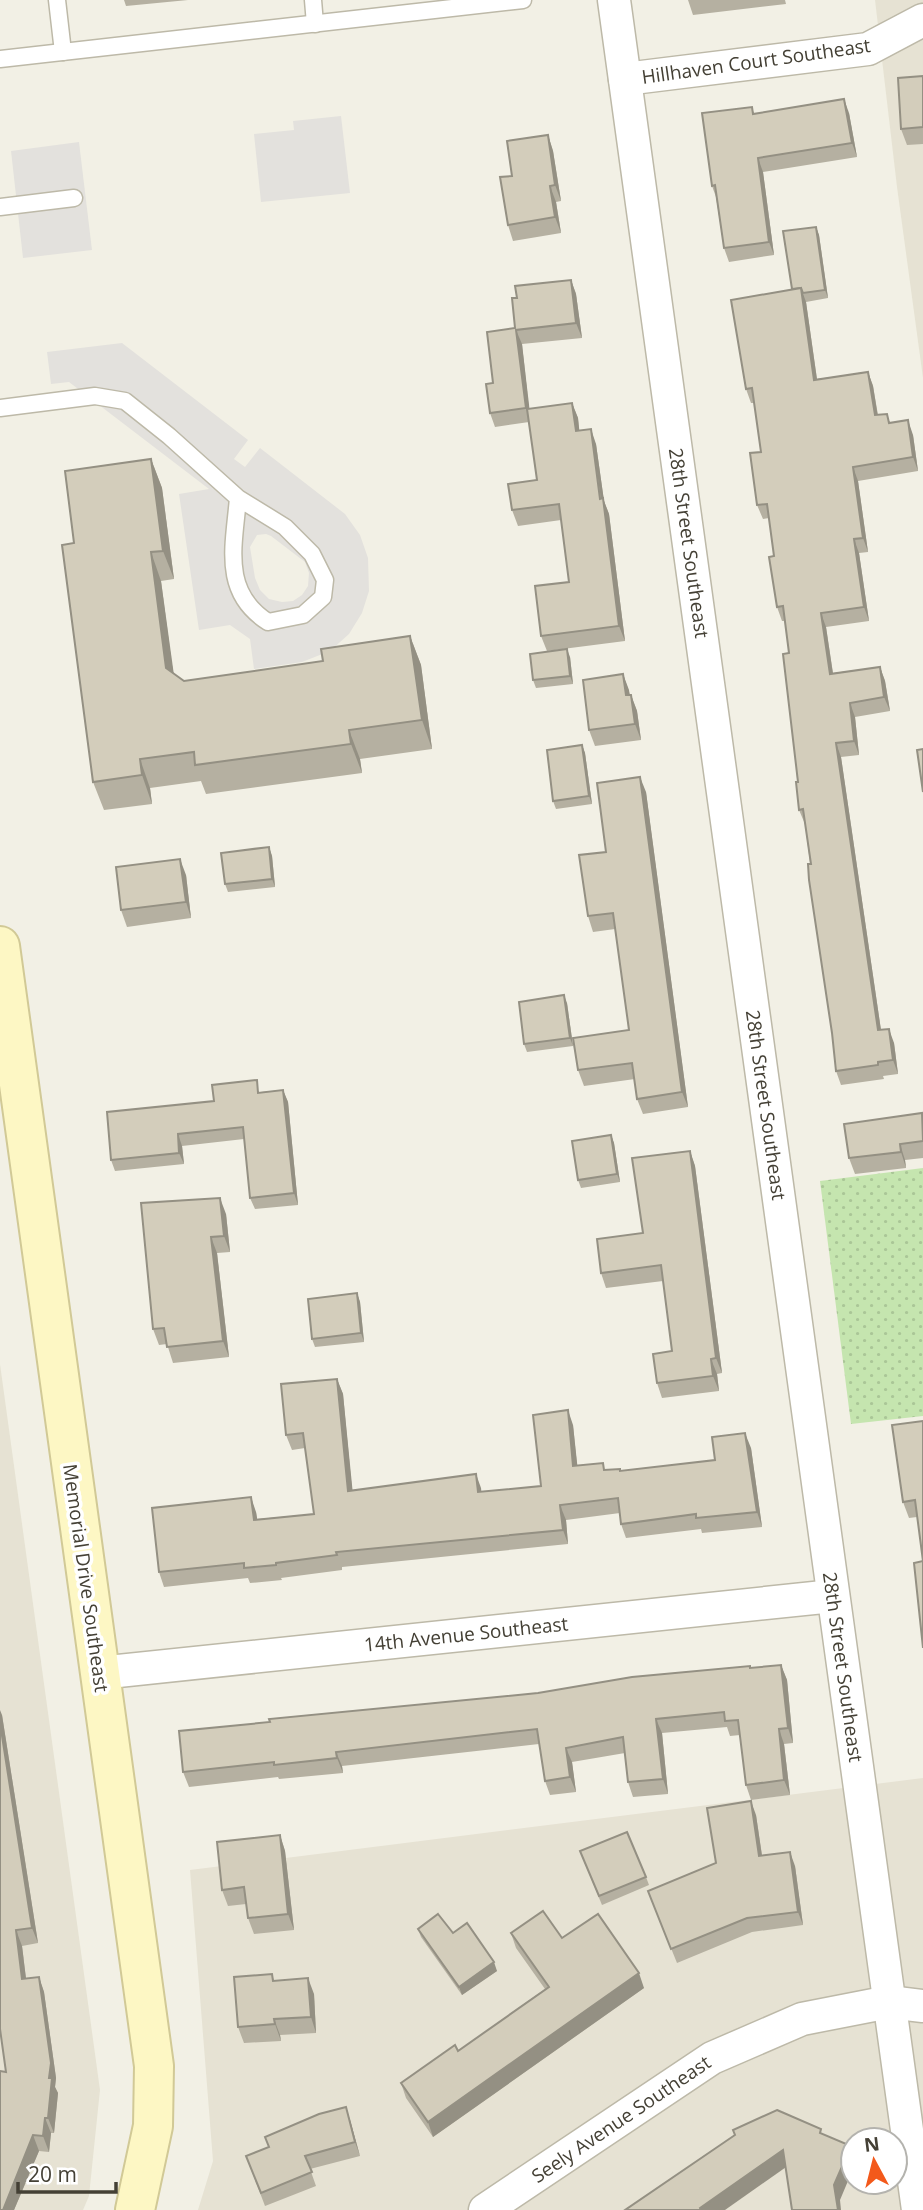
<svg xmlns="http://www.w3.org/2000/svg" width="923" height="2210" font-family="'Open Sans',sans-serif">
<style>
.residential{fill:#e6e2d3;fill-rule:evenodd}
.grass{fill:url(#grass-dots)}
.parking{fill:#e3e1dd;fill-rule:evenodd}
.lines{fill:none;stroke-linecap:round;stroke-linejoin:round}
.lane-casing{stroke:#bdb9a8;stroke-width:19}
.street-casing{stroke:#bdb9a8;stroke-width:35}
.secondary-casing{stroke:#d1c996;stroke-width:42}
.lane{stroke:#fff;stroke-width:16}
.street{stroke:#fff;stroke-width:32}
.secondary{stroke:#fdf7c4;stroke-width:38}
.wall{fill:#b5b0a1}
.shaded-wall{fill:#949083}
.building{fill:#d3cdbb;stroke:#949083;stroke-width:2}
.labels{text-anchor:middle;stroke-width:7;stroke-linejoin:round;paint-order:stroke}
.street-label{font-size:19px;fill:#444035;stroke:#fff}
</style>
<defs>
<pattern id="grass-dots" width="8" height="8" patternUnits="userSpaceOnUse" patternTransform="scale(1.75)"><rect width="8" height="8" fill="#c5e5af"/><path d="M2 2h.1M6 6h.1" fill="none" stroke="#aac697" stroke-width="1.8" stroke-linecap="round"/></pattern>
</defs>
<rect width="100%" height="100%" fill="#f2f0e5"/>
<g class="residential">
<path d="M875,0H923V378L897,187Z"/>
<path d="M0,1364L100,2090L89,2196L83,2210H0Z"/>
<path d="M923,1778V2210H198L213,2161L190,1870ZM853,2140H895V2182H853Z"/>
</g>
<path class="grass" d="M923,1168V1416L851,1424L820,1181Z"/>
<g class="parking">
<path d="M341,116L350,193L261,202L254,134L294,130L293,121Z"/>
<path d="M79,142L92,250L23,258L11,151Z"/>
<path d="M122,343L248,440L234,459L245,467L260,448L345,514L360,535L368,558L369,591L362,613L349,634L330,651L302,662L254,669L250,639L230,625L199,630L179,494L209,489L69,382L51,384L47,352ZM266,534L271,536L305,562L309,573L308,586L302,595L293,601L282,602L269,599L260,590L255,578L250,547L257,535Z"/>
</g>
<g class="lines">
<g class="lane-casing">
<g id="lane">
<path d="M57,0L63,52"/>
<path d="M313,0L315,24"/>
<path d="M0,59L523,0"/>
<path d="M0,207L74,198"/>
<path d="M0,408L95,396L125,401L169,436L238,498L285,527L312,554L325,580L323,597L303,615L268,622C221,592 234,546 238,498"/>
</g>
</g>
<g class="street-casing">
<g id="street">
<path d="M614,0L918,2210"/>
<path d="M625,79L868,49L923,20"/>
<path d="M99,1673L833,1596"/>
<path d="M485,2210L712,2058L802,2019L889,2002L923,2006"/>
</g>
</g>
<g class="secondary-casing">
<path id="secondary" d="M0,946L154,2066L153,2126L135,2210"/>
</g>
<use href="#lane" class="lane"/>
<use href="#street" class="street"/>
<use href="#secondary" class="secondary"/>
</g>
<g class="wall">
<path d="M124,0H188L126,6Z"/>
<path d="M688,0H785L786,4L693,15Z"/>
<path d="M923,76V144L907,145L901,129Z"/>
<path d="M752,107L754,114L849,113L857,157L763,172L774,255L729,262L724,248L716,197L712,186Z"/>
<path d="M548,135L553,151L561,201L556,202L561,233L513,241L508,225L512,176Z"/>
<path d="M816,227L819,235L828,298L806,302L817,379L868,372L873,386L878,415L913,435L918,471L858,481L868,552L859,553L869,621L826,627L833,673L880,667L885,681L890,711L855,717L859,755L841,757L881,1030L894,1043L898,1074L883,1076L884,1079L841,1085L836,1071L832,1033L805,824L799,810L789,653L785,621H782L777,607L774,556L769,518L763,519L757,505L761,452L754,403H751L746,389L792,289Z"/>
<path d="M571,280L576,294L582,338L522,344L529,409L572,403L578,418L579,430L596,444L604,501L609,514L625,641L547,651L541,636L569,582L561,520L518,526L512,510L537,480L529,422L495,427L490,413L493,383L515,328L517,298Z"/>
<path d="M151,459L162,488L174,579L161,581L173,673L184,681L323,661L410,636L421,665L432,749L360,759L362,773L206,794L201,781L150,788L152,804L104,810L93,782L74,543Z"/>
<path d="M570,657L573,684L536,688L533,680Z"/>
<path d="M623,674L630,695H631L637,711L641,740L595,746L589,730Z"/>
<path d="M582,745L585,753L592,804L556,809L553,801Z"/>
<path d="M646,792L688,1107L643,1114L637,1099L635,1079L584,1086L578,1070L629,1030L615,929L593,932L588,916L606,852Z"/>
<path d="M269,847L272,856L275,887L228,892L225,884Z"/>
<path d="M186,875L191,918L127,927L121,910Z"/>
<path d="M567,1003L573,1046L527,1052L524,1044Z"/>
<path d="M283,1090L288,1102L298,1205L255,1209L250,1198L244,1139L182,1146L184,1164L115,1171L111,1160L214,1101L261,1092Z"/>
<path d="M923,1116V1158L905,1160L906,1168L855,1174L849,1158Z"/>
<path d="M611,1135L614,1143L620,1182L581,1188L578,1180Z"/>
<path d="M690,1151L695,1166L722,1373L717,1374L719,1391L662,1398L657,1383L672,1351L663,1281L606,1288L601,1273L643,1233Z"/>
<path d="M226,1214L230,1252L217,1253L229,1357L173,1363L167,1344L159,1345L153,1329Z"/>
<path d="M357,1293L360,1302L364,1342L315,1347L312,1339Z"/>
<path d="M337,1379L343,1394L352,1490L481,1488V1492L541,1486L573,1425L577,1465L606,1470L620,1471L715,1460L751,1448L762,1527L702,1533L701,1529L626,1538L621,1524L620,1513L566,1520L568,1544L342,1567V1570L281,1578L282,1580L250,1583L248,1578L164,1587L159,1572L256,1512L257,1519L314,1514L305,1448L292,1450L286,1435Z"/>
<path d="M923,1421L917,1517L909,1518L903,1502Z"/>
<path d="M781,1665L787,1680L793,1743L784,1744L790,1795L751,1800L746,1785L740,1735L730,1736L727,1727L662,1733L668,1794L633,1797L628,1782L625,1753L572,1762L576,1792L550,1795L545,1781L539,1744L342,1766L343,1773L279,1779L278,1777L189,1787L183,1772L538,1693Z"/>
<path d="M2,1715L38,1943L22,1946L26,1979L39,1977L44,1992L56,2078L55,2087L58,2093L54,2133H51L49,2152L39,2151L14,2210H0L6,2072Z"/>
<path d="M756,1815L762,1855L795,1866L803,1925L752,1932L677,1963L648,1891L716,1863Z"/>
<path d="M280,1835L285,1851L294,1930L254,1934L248,1918L246,1904L228,1906L222,1890Z"/>
<path d="M583,1859L646,1877L649,1885L602,1905Z"/>
<path d="M418,1929L453,1933L497,1971L462,1995L421,1937Z"/>
<path d="M511,1933L562,1938L644,1988L433,2137L406,2098L401,2083L458,2051L545,1989L516,1948Z"/>
<path d="M272,1974L274,1981L314,1994L316,2033L280,2035L281,2041L244,2043L238,2027Z"/>
<path d="M350,2120L360,2156L310,2169L316,2186L265,2206L246,2156Z"/>
</g>
<g class="shaded-wall">
<path d="M844,99L849,113L857,157L852,143Z"/>
<path d="M548,135L553,151L561,201L555,185Z"/>
<path d="M758,158L763,172L774,255L769,242Z"/>
<path d="M550,186L556,202L561,233L555,217Z"/>
<path d="M816,227L819,235L828,298L825,290Z"/>
<path d="M571,280L576,294L582,338L576,323Z"/>
<path d="M801,288L806,302L819,394L814,380Z"/>
<path d="M516,330L522,344L531,422L526,408Z"/>
<path d="M868,372L873,386L880,430L875,415Z"/>
<path d="M572,403L578,418L581,446L576,431Z"/>
<path d="M908,420L913,435L918,471L913,457Z"/>
<path d="M591,429L596,444L604,501L609,514L625,641L619,626Z"/>
<path d="M151,459L162,488L174,579L163,551Z"/>
<path d="M853,467L858,481L868,552L863,538Z"/>
<path d="M854,539L859,553L869,621L864,607Z"/>
<path d="M151,552L161,581L177,697L166,668Z"/>
<path d="M821,613L826,627L835,688L830,674Z"/>
<path d="M410,636L421,665L432,749L422,720Z"/>
<path d="M567,649L570,657L573,684L570,676Z"/>
<path d="M880,667L885,681L890,711L884,697Z"/>
<path d="M623,674L629,690L632,711L626,695Z"/>
<path d="M631,695L637,711L641,740L635,724Z"/>
<path d="M850,703L855,717L859,755L854,741Z"/>
<path d="M349,730L360,759L362,773L351,744Z"/>
<path d="M836,743L841,757L883,1044L878,1030Z"/>
<path d="M582,745L585,753L592,804L589,796Z"/>
<path d="M140,759L150,788L152,804L142,775Z"/>
<path d="M640,777L646,792L688,1107L682,1092Z"/>
<path d="M269,847L272,856L275,887L272,879Z"/>
<path d="M180,859L186,875L191,918L186,902Z"/>
<path d="M564,995L567,1003L573,1046L570,1038Z"/>
<path d="M889,1029L894,1043L898,1074L893,1060Z"/>
<path d="M283,1090L288,1102L298,1205L294,1193Z"/>
<path d="M178,1134L182,1146L184,1164L179,1153Z"/>
<path d="M611,1135L614,1143L620,1182L617,1174Z"/>
<path d="M900,1144L905,1160L906,1168L901,1152Z"/>
<path d="M690,1151L695,1166L722,1373L716,1358Z"/>
<path d="M220,1198L226,1214L230,1252L224,1236Z"/>
<path d="M211,1237L217,1253L229,1357L223,1341Z"/>
<path d="M357,1293L360,1302L364,1342L361,1333Z"/>
<path d="M711,1359L717,1374L719,1391L713,1376Z"/>
<path d="M337,1379L343,1394L354,1505L348,1491Z"/>
<path d="M568,1410L573,1425L579,1481L573,1466Z"/>
<path d="M745,1433L751,1448L762,1527L757,1512Z"/>
<path d="M476,1474L481,1488L483,1507L478,1492Z"/>
<path d="M251,1497L256,1512L260,1535L254,1520Z"/>
<path d="M560,1505L566,1520L568,1544L563,1530Z"/>
<path d="M781,1665L787,1680L793,1743L788,1728Z"/>
<path d="M0,1710L2,1715L38,1943L32,1928L0,1723Z"/>
<path d="M656,1719L662,1733L668,1794L663,1779Z"/>
<path d="M779,1729L784,1744L790,1795L784,1780Z"/>
<path d="M566,1748L572,1762L576,1792L570,1777Z"/>
<path d="M336,1752L342,1766L343,1773L337,1758Z"/>
<path d="M751,1801L756,1815L764,1870L759,1856Z"/>
<path d="M280,1835L285,1851L294,1930L288,1914Z"/>
<path d="M790,1852L795,1866L803,1925L798,1912Z"/>
<path d="M16,1930L22,1946L28,1995L22,1979Z"/>
<path d="M494,1962L497,1971L462,1995L459,1987Z"/>
<path d="M639,1973L644,1988L433,2137L428,2122Z"/>
<path d="M39,1977L44,1992L56,2078L55,2087L58,2093L54,2133L48,2118L49,2078Z"/>
<path d="M308,1978L314,1994L316,2033L311,2017Z"/>
<path d="M274,2019L280,2035L281,2041L275,2024Z"/>
<path d="M346,2107L350,2120L360,2156L355,2142Z"/>
<path d="M45,2118L51,2133L49,2152L43,2136Z"/>
<path d="M33,2135L39,2151L14,2210H3Z"/>
<path d="M851,2146L853,2152V2169L840,2200L841,2210H838L834,2185Z"/>
<path d="M783,2150L789,2165L725,2210H701L700,2208Z"/>
</g>
<g class="building">
<path d="M923,76V127L901,129L898,78Z"/>
<path d="M844,99L852,143L758,158L769,242L724,248L715,185L712,186L702,113L752,107L753,114Z"/>
<path d="M548,135L555,185L550,186L555,217L508,225L500,177L512,176L507,141Z"/>
<path d="M816,227L825,290L803,293L801,288L792,289L783,231Z"/>
<path d="M571,280L576,323L516,330L526,408L490,413L486,384L493,383L487,332L515,328L512,298H517L515,286Z"/>
<path d="M801,288L814,380L868,372L875,415L887,414L889,423L908,420L913,457L853,467L863,538L854,539L864,607L821,613L830,674L880,667L884,697L850,703L854,741L836,743L878,1030L889,1029L893,1060L878,1062V1065L836,1071L832,1033L809,880L808,864H811L803,809L799,810L796,782H798L783,654L789,653L783,606L777,607L769,557L774,556L767,504L757,505L750,453L761,452L752,388L746,389L731,300Z"/>
<path d="M572,403L576,431L591,429L600,499L603,498L619,626L541,636L535,586L569,582L559,504L512,510L508,484L537,480L527,409Z"/>
<path d="M151,459L163,551L151,552L166,668L184,681L323,661L321,649L410,636L422,720L349,730L351,744L195,765L194,752L140,759L142,775L93,782L62,545L74,543L65,471Z"/>
<path d="M567,649L570,676L533,680L530,654Z"/>
<path d="M623,674L626,695H631L635,724L589,730L583,680Z"/>
<path d="M582,745L589,796L553,801L547,750Z"/>
<path d="M923,749V792L917,750Z"/>
<path d="M640,777L682,1092L637,1099L632,1063L578,1070L573,1038L629,1030L613,913L588,916L579,855L606,852L597,783Z"/>
<path d="M269,847L272,879L225,884L221,853Z"/>
<path d="M180,859L186,902L121,910L116,867Z"/>
<path d="M564,995L570,1038L524,1044L519,1002Z"/>
<path d="M257,1080L258,1093L283,1090L294,1193L250,1198L243,1127L178,1134L179,1153L111,1160L107,1112L214,1101L212,1085Z"/>
<path d="M922,1113L923,1141L900,1144L901,1152L849,1158L844,1124Z"/>
<path d="M611,1135L617,1174L578,1180L572,1141Z"/>
<path d="M690,1151L716,1358L711,1359L713,1376L657,1383L653,1354L672,1351L661,1265L601,1273L597,1239L643,1233L632,1158Z"/>
<path d="M220,1198L224,1236L211,1237L223,1341L167,1347L164,1328L153,1329L141,1203Z"/>
<path d="M357,1293L361,1333L312,1339L308,1299Z"/>
<path d="M337,1379L348,1491L476,1474L478,1492L541,1486L533,1415L568,1410L573,1466L603,1463L604,1470L620,1469V1471L715,1460L712,1437L745,1433L757,1512L696,1518V1514L621,1524L618,1498L560,1505L563,1530L336,1552L337,1555L276,1563V1565L244,1568V1563L159,1572L152,1508L251,1497L254,1520L314,1514L303,1433L286,1435L281,1384Z"/>
<path d="M923,1421V1561L915,1500L903,1502L892,1425Z"/>
<path d="M923,1561V1648L914,1563Z"/>
<path d="M781,1665L788,1728L779,1729L784,1780L746,1785L738,1720L725,1721L724,1712L656,1719L663,1779L628,1782L623,1737L566,1748L570,1777L545,1781L537,1729L336,1752L337,1758L274,1765V1762L183,1772L179,1731L270,1722L269,1719L538,1693L632,1677L750,1666V1668Z"/>
<path d="M0,1723L32,1928L16,1930L22,1979L39,1977L51,2063L49,2078H52L48,2118H45L43,2136L33,2135L3,2210H0V2071L6,2072L0,2029Z"/>
<path d="M751,1801L759,1856L790,1852L798,1912L747,1918L671,1949L648,1891L716,1863L707,1808Z"/>
<path d="M627,1832L646,1877L599,1896L580,1851Z"/>
<path d="M280,1835L288,1914L248,1918L244,1887L222,1890L217,1842Z"/>
<path d="M543,1911L562,1938L598,1914L639,1973L428,2122L401,2083L455,2045L458,2051L549,1987L511,1933Z"/>
<path d="M438,1914L453,1933L467,1923L494,1962L459,1987L418,1929Z"/>
<path d="M272,1974L273,1981L308,1978L311,2017L274,2019L275,2024L238,2027L234,1977Z"/>
<path d="M346,2107L355,2142L305,2156L312,2172L261,2193L246,2156L269,2147L265,2137L319,2114Z"/>
<path d="M777,2110L821,2129L820,2133L851,2146L834,2185L838,2210H792L783,2150L700,2208L701,2210H625L735,2135L733,2130Z"/>
</g>
<g class="labels">
<g class="street-label">
<text transform="translate(756 61) rotate(-8)" y="7">Hillhaven Court Southeast</text>
<text transform="translate(689 543) rotate(82)" y="7">28th Street Southeast</text>
<text transform="translate(766 1105) rotate(82)" y="7">28th Street Southeast</text>
<text transform="translate(86 1578) rotate(82)" y="7">Memorial Drive Southeast</text>
<text transform="translate(466 1634) rotate(-6)" y="7">14th Avenue Southeast</text>
<text transform="translate(843 1667) rotate(82)" y="7">28th Street Southeast</text>
<text transform="translate(621 2119) rotate(-34)" y="7">Seely Avenue Southeast</text>
</g>
</g>
<g transform="translate(874 2161) rotate(353)"><circle r="33" fill="#ffffff" stroke="#b4b3ae" stroke-width="2"/>
<path d="M0-5L12 26L0 18L-12 26Z" fill="#f3591b"/>
<text y="-10" font-size="19" font-weight="bold" text-anchor="middle" fill="#444035">N</text>
</g>
<path d="M18 2182v10h98v-10" fill="none" stroke="#444035" stroke-width="3.5"/>
<text x="28" y="2182" font-size="21" fill="#444035" stroke="#ffffff" stroke-width="5" paint-order="stroke">20 m</text>
</svg>
